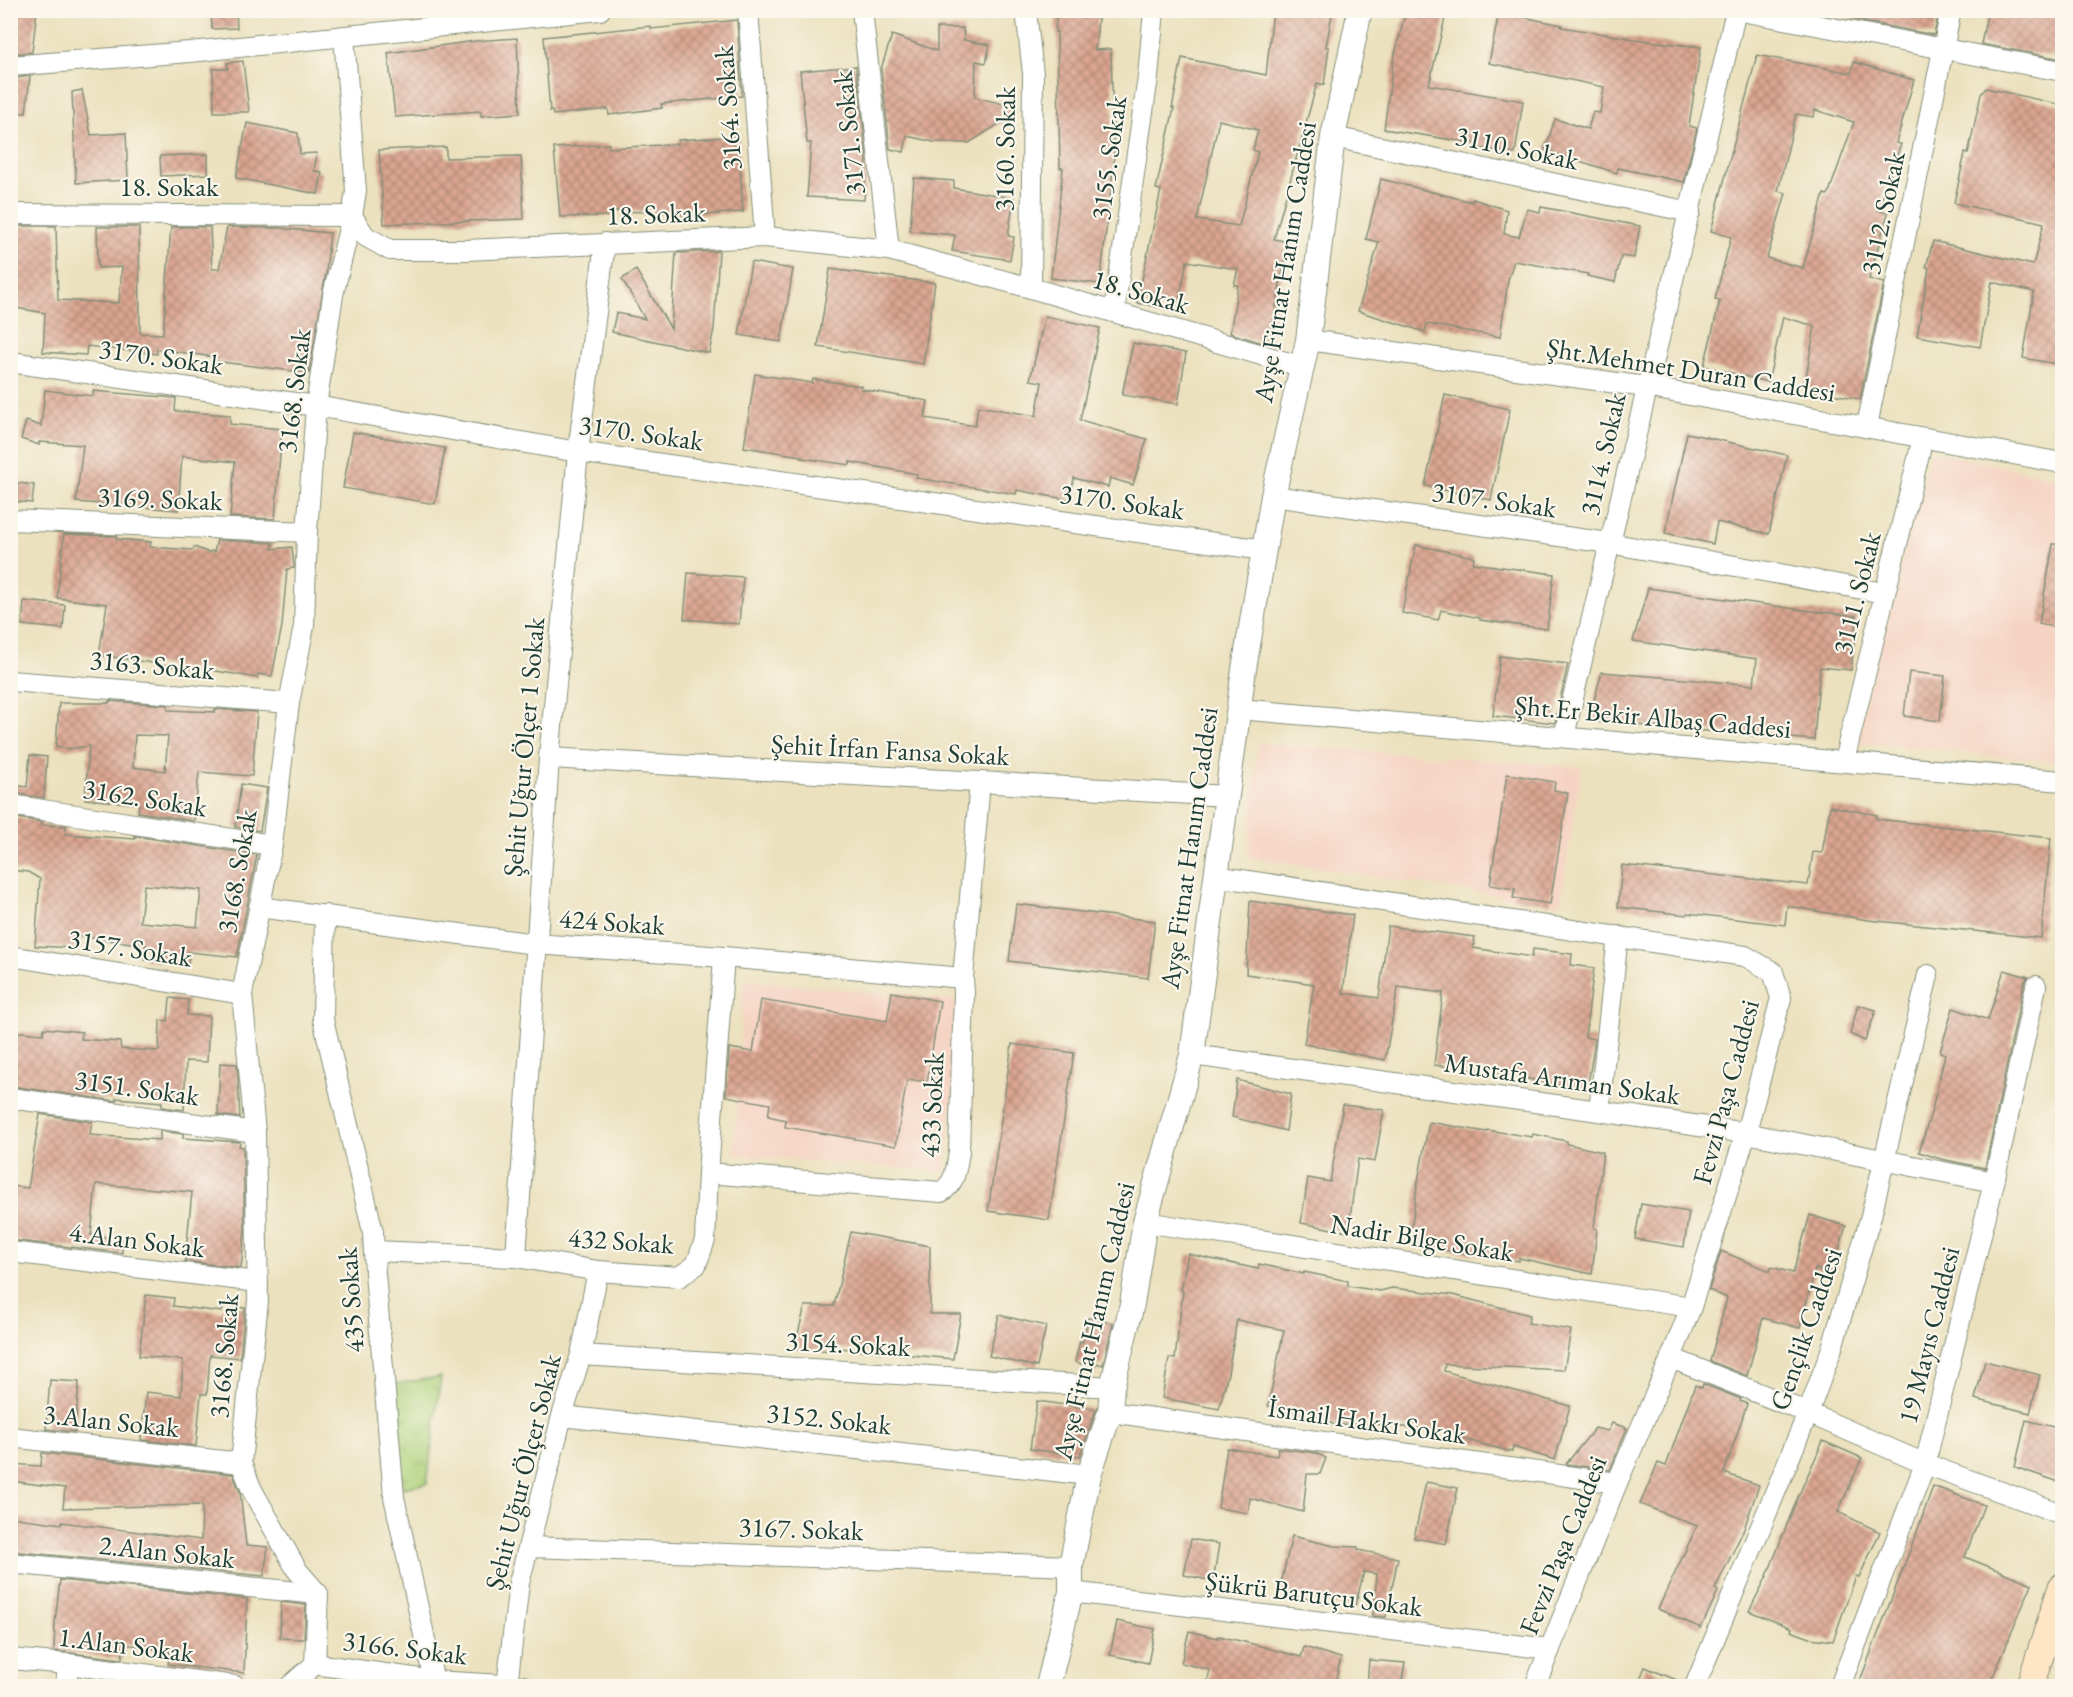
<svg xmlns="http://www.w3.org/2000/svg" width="2073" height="1697" font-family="'EB Garamond',serif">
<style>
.built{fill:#f5d3c2}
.park{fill:url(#park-tufts);stroke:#678858;stroke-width:1.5}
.building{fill:url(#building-cross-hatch);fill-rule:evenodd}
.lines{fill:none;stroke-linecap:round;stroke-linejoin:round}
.minor-casing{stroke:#858f79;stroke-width:22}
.tertiary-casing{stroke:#858f79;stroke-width:26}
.secondary-casing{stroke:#858f79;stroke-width:29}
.minor{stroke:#fff;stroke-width:20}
.tertiary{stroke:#fff;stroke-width:24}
.secondary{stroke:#fde5c5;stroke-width:27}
.labels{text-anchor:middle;stroke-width:4.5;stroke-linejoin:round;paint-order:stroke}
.street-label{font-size:27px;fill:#1f3d34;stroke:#fbf7ec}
</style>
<defs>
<pattern id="park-tufts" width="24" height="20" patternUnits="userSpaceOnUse" patternTransform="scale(1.5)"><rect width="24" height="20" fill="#afd27b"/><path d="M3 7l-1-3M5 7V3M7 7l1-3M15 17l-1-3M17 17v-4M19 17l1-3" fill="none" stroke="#96b56b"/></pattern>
<pattern id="building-cross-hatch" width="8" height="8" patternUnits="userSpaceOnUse" patternTransform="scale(1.5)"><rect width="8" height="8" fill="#dba591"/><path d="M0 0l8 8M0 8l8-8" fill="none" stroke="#b18877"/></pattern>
</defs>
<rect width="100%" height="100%" fill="#fbf7ec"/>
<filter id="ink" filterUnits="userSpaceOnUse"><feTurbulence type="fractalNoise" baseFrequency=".0167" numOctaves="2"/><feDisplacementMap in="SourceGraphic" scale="12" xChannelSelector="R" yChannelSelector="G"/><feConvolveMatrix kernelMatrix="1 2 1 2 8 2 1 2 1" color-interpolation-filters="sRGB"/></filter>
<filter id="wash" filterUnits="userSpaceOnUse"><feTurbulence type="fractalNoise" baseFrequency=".008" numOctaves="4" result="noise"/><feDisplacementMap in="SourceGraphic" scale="24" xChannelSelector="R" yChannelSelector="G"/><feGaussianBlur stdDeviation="1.35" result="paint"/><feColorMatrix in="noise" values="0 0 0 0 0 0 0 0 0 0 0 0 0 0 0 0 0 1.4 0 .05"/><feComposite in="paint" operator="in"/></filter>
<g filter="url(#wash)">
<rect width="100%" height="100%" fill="#ebe1be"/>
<g class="built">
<path d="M1931,451L2062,480V762L1854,742Z"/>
<path d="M1258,743L1582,767L1560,905L1248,857Z"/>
<path d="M744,980L962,1001L945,1172L734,1155Z"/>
</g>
<path class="park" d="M441,1377L427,1483L403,1488L386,1385Z"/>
<g id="blocks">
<g class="building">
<path d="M10,10H37L32,52L11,54Z"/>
<path d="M211,10H236L237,28L212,29Z"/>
<path d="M1057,10H1099L1095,50L1111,49L1114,161L1100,284L1051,278L1063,168H1060L1057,32H1055Z"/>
<path d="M1273,10H1315L1332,14L1326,47H1329L1324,85L1317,83L1274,239L1288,242L1269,345L1230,333L1238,285H1234L1238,269L1187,261L1177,311L1137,303L1161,190L1156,189L1174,108H1172L1182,58L1266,75ZM1219,120L1258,130L1253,150L1258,152L1239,226L1197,220Z"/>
<path d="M1406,10H1447L1429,85L1523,101L1515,154L1478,148V144L1384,129L1393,62Z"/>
<path d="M1839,10H1939L1934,35L1859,21L1839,14Z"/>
<path d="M1988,10H2062V59L1981,44Z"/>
<path d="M1499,12L1562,25L1561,27L1648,41L1701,47L1689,126L1697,128L1684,182L1618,168L1617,173L1545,150L1555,119L1588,129L1593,112L1600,113L1604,87L1489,63Z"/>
<path d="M737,20L742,96L661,104L662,108L609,115L608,109L553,115L552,111H550L544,37L651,26V29Z"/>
<path d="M937,28H963L964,40L990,45L986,63L976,61L975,97L1016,107L1011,124L1002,122L969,143L934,142L907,136L904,152L890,149L881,69L892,35L937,51Z"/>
<path d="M517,38L520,113L481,116V111L395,117L388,53L475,41Z"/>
<path d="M1757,55L1851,73L1854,62L1914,80L1896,143L1901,144L1878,210L1888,213L1869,279L1884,283L1860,399L1804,389L1815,326L1783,317L1768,382L1704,366L1720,300L1715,299L1731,237L1711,231ZM1815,110L1854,122L1828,195L1824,194L1803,268L1767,258L1786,193L1778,191L1796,114L1813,117Z"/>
<path d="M243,61L249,112H214L213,69H228L227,63Z"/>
<path d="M856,66L867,158L864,200L807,197L811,143H807L800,71Z"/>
<path d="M30,76L26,113H20L15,78Z"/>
<path d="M1986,88L2062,105V365L2023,358L2034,292L1992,282L1980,347L1917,336L1929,268L1926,267L1933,241L2033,265L2044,223L1954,203L1965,153L1968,154L1981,94Z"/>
<path d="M82,90L91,135L126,133L128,180L76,183L72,92Z"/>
<path d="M247,123L298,133L300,154L317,153L314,171L322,172L318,194L236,178Z"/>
<path d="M738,136L743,212L683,216L682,213L612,211V216L560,217L554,148L609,144V148L678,144V140Z"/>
<path d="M446,147V158L521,156L524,219L384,224L379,150Z"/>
<path d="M208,154V174L161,176L160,156Z"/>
<path d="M914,178L954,181V188L1014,198L1008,236L1014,237L1010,260L952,251L955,235L910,231Z"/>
<path d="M1381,179L1472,202L1473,199L1507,210L1504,234L1519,237L1527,209L1540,212L1541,207L1640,226L1634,258L1621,256L1615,282L1587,276L1588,274L1514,261L1508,280L1500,337L1427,324L1425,332L1358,311L1379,242L1366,239Z"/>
<path d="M18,226H56L58,300L119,303L122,267L98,268L97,227H139L140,333L163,334L171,227H210L212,269H219L227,227L278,228L330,233L326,272L309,373L213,361L214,357L157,349V354L87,346L86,355L43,352L45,313L10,307V279L19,280Z"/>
<path d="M719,251L714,329L709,353L612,332L616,313L645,319L622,279L636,270L671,329L676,253Z"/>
<path d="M751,262L793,269L781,342L739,335Z"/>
<path d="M830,269L935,283L923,364L818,347Z"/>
<path d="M1045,316L1100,328L1080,420L1147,439L1133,485L1110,478L1108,487L1074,478L1070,500L1017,490L1016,494L916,478L917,474L850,462V465L801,458L802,456L744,447L755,374L812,383L813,379L861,386V389L928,401L925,418L975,426L978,406L1036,416L1042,382L1030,380Z"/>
<path d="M1133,343L1186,353L1178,404L1122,395Z"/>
<path d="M45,390L93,396V391L176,398L175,411L230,415V424L282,429L275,519L230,517L235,462L182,456L178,510L76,502L83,445L39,442V445L21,439L26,421L41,426Z"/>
<path d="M1445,395L1510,409L1491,500L1425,486Z"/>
<path d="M353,432L445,448L435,504L343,488Z"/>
<path d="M1687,433L1787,455L1769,534L1717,522L1713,544L1665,533Z"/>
<path d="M10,482L34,485L32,503L10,501Z"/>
<path d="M64,534L117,536L116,539L151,542L150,547L193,550L194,547L210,553L211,551L214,552L217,540L273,543L272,549L292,547L294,568L287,569L282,626L272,676L258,674L257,678L192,667V669L99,655L107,604L57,598Z"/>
<path d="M2053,544H2062V629L2039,624Z"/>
<path d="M1416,545L1474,557L1473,563L1554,574L1547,629L1480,620V618L1441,610L1438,620L1402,613Z"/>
<path d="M688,573L743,577L739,624L684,619Z"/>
<path d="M1648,588L1803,610L1857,616L1851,670L1820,667L1814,740L1588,721L1602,672L1754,685L1757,659L1633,641Z"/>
<path d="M24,601L65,605L63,629L22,625Z"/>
<path d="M1500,656L1568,664L1555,723L1493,716Z"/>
<path d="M1909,672L1945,676L1940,721L1904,716Z"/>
<path d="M109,701L168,705V710L215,712V709L257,712L252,776L199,772L194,821L138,812L139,804L85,799L89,746L67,749L56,746L59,703H109ZM135,735L168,736L165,771L133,767Z"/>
<path d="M30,755L47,757L44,798L13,793L14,785L27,787Z"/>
<path d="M1507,774L1555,782L1554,790L1568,793L1550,904L1513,898L1515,889L1490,885Z"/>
<path d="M241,784L267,788L260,831L235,827Z"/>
<path d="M1830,806L1877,815V819L2051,838L2041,938L1868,920L1787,906L1785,925L1687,913V915L1618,907L1622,865L1808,885L1813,852L1822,853Z"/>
<path d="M11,817L42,822V825L66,826L65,834L135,839V836L257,855L237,957L189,952L188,964L144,960L146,945L77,936V948L35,946L40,879L28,872L10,870ZM144,885L201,890L197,927L140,922Z"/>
<path d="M1250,901L1353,915L1343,993L1379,998L1388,926L1475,937L1473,948L1532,957L1533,949L1572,954L1571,965L1594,968L1585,1037L1595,1039L1587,1091L1505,1074L1434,1065L1443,993L1398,987L1385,1060L1304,1044L1314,984L1246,974Z"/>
<path d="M1016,904L1155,921L1148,978L1009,961Z"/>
<path d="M2004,970L2028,977L2024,983L1985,1168L1941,1159L1919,1152L1932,1110L1945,1054L1940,1052L1953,1008L1988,1020Z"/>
<path d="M892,992L940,1001L927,1082L907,1079L896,1146L785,1127L786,1120L768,1116L770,1104L726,1096L729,1048L753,1052L761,1000L887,1021Z"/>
<path d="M170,998L188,1000L187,1015L209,1016L207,1062L186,1061L184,1110L162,1107V1102L116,1098V1101L10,1086V1031L43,1034L44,1028L82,1032L81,1039L120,1042L121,1049L159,1051L160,1020L168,1021Z"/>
<path d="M1858,1005L1876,1010L1865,1041L1850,1034Z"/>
<path d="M1012,1044L1074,1053L1049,1220L988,1211Z"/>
<path d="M220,1063L237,1064L240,1118L218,1115Z"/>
<path d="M1237,1080L1291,1094L1286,1131L1232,1117Z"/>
<path d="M1343,1105L1384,1110L1375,1162L1358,1159L1348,1232L1301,1223L1308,1178L1330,1182Z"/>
<path d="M40,1114L92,1122L90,1135L160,1140V1131L183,1134V1138L240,1142L239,1146L243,1147L245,1231L241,1268L185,1261L192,1192L96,1184L91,1235L123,1240L122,1253L10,1240V1186L28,1188Z"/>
<path d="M1429,1122L1486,1132L1487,1130L1532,1137L1533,1134L1567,1141V1144L1603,1152L1594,1228L1597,1229L1592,1274L1519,1258V1261L1409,1245L1417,1187Z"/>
<path d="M1641,1204L1689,1212L1684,1247L1635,1239Z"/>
<path d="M1810,1215L1846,1226L1832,1274L1815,1269L1800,1328L1763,1318L1747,1376L1710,1361L1727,1298L1709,1290L1721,1251L1770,1271L1771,1267L1793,1273Z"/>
<path d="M851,1232L930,1246V1314H961L953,1359L840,1348V1351L794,1349L805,1306H834Z"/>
<path d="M1188,1254L1258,1269L1259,1264L1304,1274V1272L1348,1281V1286L1380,1291L1392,1288L1453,1295L1530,1315L1528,1323L1571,1330L1564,1370L1445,1364L1444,1371L1570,1406L1555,1460L1513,1447L1512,1452L1459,1438L1461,1433L1365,1423L1335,1425L1317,1417L1268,1406L1284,1330L1237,1320L1228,1373L1219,1409L1162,1398L1169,1358L1175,1359L1183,1291L1181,1290Z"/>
<path d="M146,1295L174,1298L173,1306L222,1312L223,1306L245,1308L240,1358L210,1355L207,1394H201L196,1446L141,1440L146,1392L181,1396L183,1360L139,1356Z"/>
<path d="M999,1315L1046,1326L1037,1367L989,1356Z"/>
<path d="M1088,1318L1113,1323L1103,1365L1096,1363L1095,1368L1075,1362L1080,1341L1083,1342Z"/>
<path d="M1985,1361L2040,1375L2030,1413L1975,1399Z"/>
<path d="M50,1380L79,1382L75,1432L46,1429Z"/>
<path d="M1703,1384L1741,1399L1740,1401L1747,1404L1724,1473L1759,1485L1744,1529L1715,1589L1718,1591L1701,1628L1658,1609L1697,1526L1640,1504L1658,1463L1666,1466L1695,1385L1702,1388Z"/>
<path d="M1037,1401L1096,1409L1080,1456L1030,1449Z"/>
<path d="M2026,1420L2062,1429V1483L2015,1467Z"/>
<path d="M1612,1423L1627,1428L1610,1470L1566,1464L1595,1428L1608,1431Z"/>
<path d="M1823,1441L1862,1458L1838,1512L1880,1532L1859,1577L1856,1576L1833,1641L1810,1638L1791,1631L1792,1628L1749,1611L1767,1576L1797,1499Z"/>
<path d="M1227,1448L1277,1456L1278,1448L1316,1453L1326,1458L1320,1474H1307L1303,1512L1250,1498L1248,1513L1218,1508Z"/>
<path d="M42,1453L233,1474L240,1492L246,1545L268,1547L264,1576L10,1551V1517L62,1524V1522L201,1540L202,1505L63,1508L65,1488L10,1481V1464L41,1466Z"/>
<path d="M1426,1482L1458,1488L1446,1544L1414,1538Z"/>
<path d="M1933,1486L1984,1505L1965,1557L2032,1584L1989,1686H1858L1917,1532Z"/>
<path d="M1292,1536L1334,1546L1358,1547V1550L1398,1558L1386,1617L1373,1616L1377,1574L1364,1572L1355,1606L1323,1604V1602L1279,1592Z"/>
<path d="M1191,1539L1219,1544L1213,1581L1184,1575Z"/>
<path d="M60,1580L247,1599L244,1673L168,1664L170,1651L124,1644L122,1659L54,1651L55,1622Z"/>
<path d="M281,1602L306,1605L304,1639L280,1638Z"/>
<path d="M1117,1621L1155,1629L1148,1663L1110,1655Z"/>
<path d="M1189,1631L1218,1638V1636L1249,1643L1301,1657L1304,1647L1341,1658L1334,1686H1218L1207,1684L1210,1670L1181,1663Z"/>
<path d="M1369,1660L1405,1663L1401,1686H1367Z"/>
<path d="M1645,1667L1684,1683L1683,1686H1637Z"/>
</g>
</g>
</g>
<g filter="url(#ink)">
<use href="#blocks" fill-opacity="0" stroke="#858f79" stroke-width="1.5"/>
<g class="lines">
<g class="minor-casing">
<g id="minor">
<path d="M748,10L765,237"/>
<path d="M862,10L889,250"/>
<path d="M1026,10L1033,74L1031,288"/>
<path d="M1736,10L2062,71"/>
<path d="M10,66L190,52L600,10"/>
<path d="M1333,137L1690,212"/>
<path d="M10,214L352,216L365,236L390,250H465L765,237L889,250L1031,288L1303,367"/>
<path d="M1114,312L1148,77L1154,10"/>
<path d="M1308,340L1646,387L2062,463"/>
<path d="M10,362L316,406L578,452L1264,550"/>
<path d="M1867,426L1951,10"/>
<path d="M1273,496L1609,543L1884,593"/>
<path d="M10,520L307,532"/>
<path d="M10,681L289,703"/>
<path d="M1238,709L2062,781"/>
<path d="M1564,736C1621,494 1681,253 1736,10"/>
<path d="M549,758L1228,796"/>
<path d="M1844,761L1923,438"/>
<path d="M10,805L272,845"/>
<path d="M1215,876L1745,956L1773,972L1781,998L1746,1133L1691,1307L1671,1358L1617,1483L1535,1686"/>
<path d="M259,907L535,944L724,957L963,978"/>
<path d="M325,915L323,1019L373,1232L375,1273L394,1497L434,1681"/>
<path d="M10,956L242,994"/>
<path d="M1192,1055L1599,1111L1746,1133L1994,1182"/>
<path d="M10,1098L255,1132"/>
<path d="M1599,1111L1618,936"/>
<path d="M708,1173L941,1192C956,1183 956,1168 959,1152L964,993L963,978L980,782"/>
<path d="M1145,1222L1691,1307"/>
<path d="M374,1251L516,1257L598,1271L679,1277L696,1265L705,1240L708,1173L724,957"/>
<path d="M10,1252L258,1282"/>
<path d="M516,1257L549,758L578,452L605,243"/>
<path d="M581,1355L1112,1387"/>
<path d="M1671,1358L1808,1413L1925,1464L2062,1514"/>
<path d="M1110,1412L1617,1483"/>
<path d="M562,1416L1089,1475"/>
<path d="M10,1437L241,1463"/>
<path d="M529,1547L1071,1566"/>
<path d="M10,1563L318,1594"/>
<path d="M1071,1592L1550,1649"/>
<path d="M10,1659L68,1664L235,1686"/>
<path d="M315,1664L434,1681L523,1686"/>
<path d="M66,1686L68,1664"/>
<path d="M290,1686L315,1664L318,1594L297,1570L252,1490L241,1463L258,1301L255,1132L242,994L272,845L289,703L304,626L307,532L316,406L333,295L352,216L356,191L344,36"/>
<path d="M507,1686L519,1583L562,1416L581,1355L598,1271"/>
<path d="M1695,1686L1808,1413L1831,1351L1871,1216L1928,975"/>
<path d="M1840,1686L1925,1464L1994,1182L2036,986"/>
</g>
</g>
<g class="tertiary-casing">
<path id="tertiary" d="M1048,1686L1071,1592V1566L1089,1475L1110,1412L1112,1387L1132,1304L1145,1222L1192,1055L1244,669L1273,496L1308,340L1333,137L1360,10"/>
</g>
<g class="secondary-casing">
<path id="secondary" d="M2030,1686L2062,1587"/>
</g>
<use href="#minor" class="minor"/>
<use href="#tertiary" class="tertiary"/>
<use href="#secondary" class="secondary"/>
</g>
</g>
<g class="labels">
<g class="street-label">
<text transform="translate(728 108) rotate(-94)" y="9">3164. Sokak</text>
<text transform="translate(849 133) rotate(-96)" y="9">3171. Sokak</text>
<text transform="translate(1517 148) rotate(12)" y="9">3110. Sokak</text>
<text transform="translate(1005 149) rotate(-89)" y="9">3160. Sokak</text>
<text transform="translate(1109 158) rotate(-82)" y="9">3155. Sokak</text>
<text x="169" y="196">18. Sokak</text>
<text transform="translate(1883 213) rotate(-78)" y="9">3112. Sokak</text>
<text transform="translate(656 214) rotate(-2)" y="9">18. Sokak</text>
<text transform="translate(1285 262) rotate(-81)" y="9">Ayşe Fitnat Hanım Caddesi</text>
<text transform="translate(1141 292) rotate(16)" y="9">18. Sokak</text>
<text transform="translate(161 357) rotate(8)" y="9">3170. Sokak</text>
<text transform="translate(1691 370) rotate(9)" y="9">Şht.Mehmet Duran Caddesi</text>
<text transform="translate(294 391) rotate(-83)" y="9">3168. Sokak</text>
<text transform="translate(641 433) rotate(8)" y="9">3170. Sokak</text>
<text transform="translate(1603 454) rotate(-77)" y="9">3114. Sokak</text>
<text transform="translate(160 499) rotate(2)" y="9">3169. Sokak</text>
<text transform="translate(1494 500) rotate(8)" y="9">3107. Sokak</text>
<text transform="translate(1122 502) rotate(8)" y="9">3170. Sokak</text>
<text transform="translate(1857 593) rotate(-76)" y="9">3111. Sokak</text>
<text transform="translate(152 665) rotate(5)" y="9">3163. Sokak</text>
<text transform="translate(1653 717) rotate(5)" y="9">Şht.Er Bekir Albaş Caddesi</text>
<text transform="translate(524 747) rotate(-85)" y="9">Şehit Uğur Ölçer 1 Sokak</text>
<text transform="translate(890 750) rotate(3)" y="9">Şehit İrfan Fansa Sokak</text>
<text transform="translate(145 798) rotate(9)" y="9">3162. Sokak</text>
<text transform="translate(1189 848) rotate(-82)" y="9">Ayşe Fitnat Hanım Caddesi</text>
<text transform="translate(237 871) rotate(-80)" y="9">3168. Sokak</text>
<text transform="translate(612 922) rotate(4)" y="9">424 Sokak</text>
<text transform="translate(130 948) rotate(9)" y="9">3157. Sokak</text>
<text transform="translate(1562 1079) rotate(8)" y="9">Mustafa Arıman Sokak</text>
<text transform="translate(137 1088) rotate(8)" y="9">3151. Sokak</text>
<text transform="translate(1726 1092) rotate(-75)" y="9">Fevzi Paşa Caddesi</text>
<text transform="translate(932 1105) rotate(-87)" y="9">433 Sokak</text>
<text transform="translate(1422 1238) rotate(9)" y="9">Nadir Bilge Sokak</text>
<text transform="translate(137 1240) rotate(7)" y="9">4.Alan Sokak</text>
<text transform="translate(621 1241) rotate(4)" y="9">432 Sokak</text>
<text transform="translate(351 1300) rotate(-94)" y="9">435 Sokak</text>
<text transform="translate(1094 1321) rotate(-77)" y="9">Ayşe Fitnat Hanım Caddesi</text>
<text transform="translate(1806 1329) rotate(-71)" y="9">Gençlik Caddesi</text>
<text transform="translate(1929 1335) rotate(-76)" y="9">19 Mayıs Caddesi</text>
<text transform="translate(848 1344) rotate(3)" y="9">3154. Sokak</text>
<text transform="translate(224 1356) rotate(-85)" y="9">3168. Sokak</text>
<text transform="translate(829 1419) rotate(6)" y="9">3152. Sokak</text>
<text transform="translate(111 1421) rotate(6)" y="9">3.Alan Sokak</text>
<text transform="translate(1367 1421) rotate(8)" y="9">İsmail Hakkı Sokak</text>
<text transform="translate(523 1472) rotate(-76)" y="9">Şehit Uğur Ölçer Sokak</text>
<text transform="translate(801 1529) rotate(2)" y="9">3167. Sokak</text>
<text transform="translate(1563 1545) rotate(-68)" y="9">Fevzi Paşa Caddesi</text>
<text transform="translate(167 1552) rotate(6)" y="9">2.Alan Sokak</text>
<text transform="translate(1314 1594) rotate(7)" y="9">Şükrü Barutçu Sokak</text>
<text transform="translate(126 1645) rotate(7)" y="9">1.Alan Sokak</text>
<text transform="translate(405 1648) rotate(7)" y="9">3166. Sokak</text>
</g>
</g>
<rect width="2073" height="1697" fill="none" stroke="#fbf7ec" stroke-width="36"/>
</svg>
